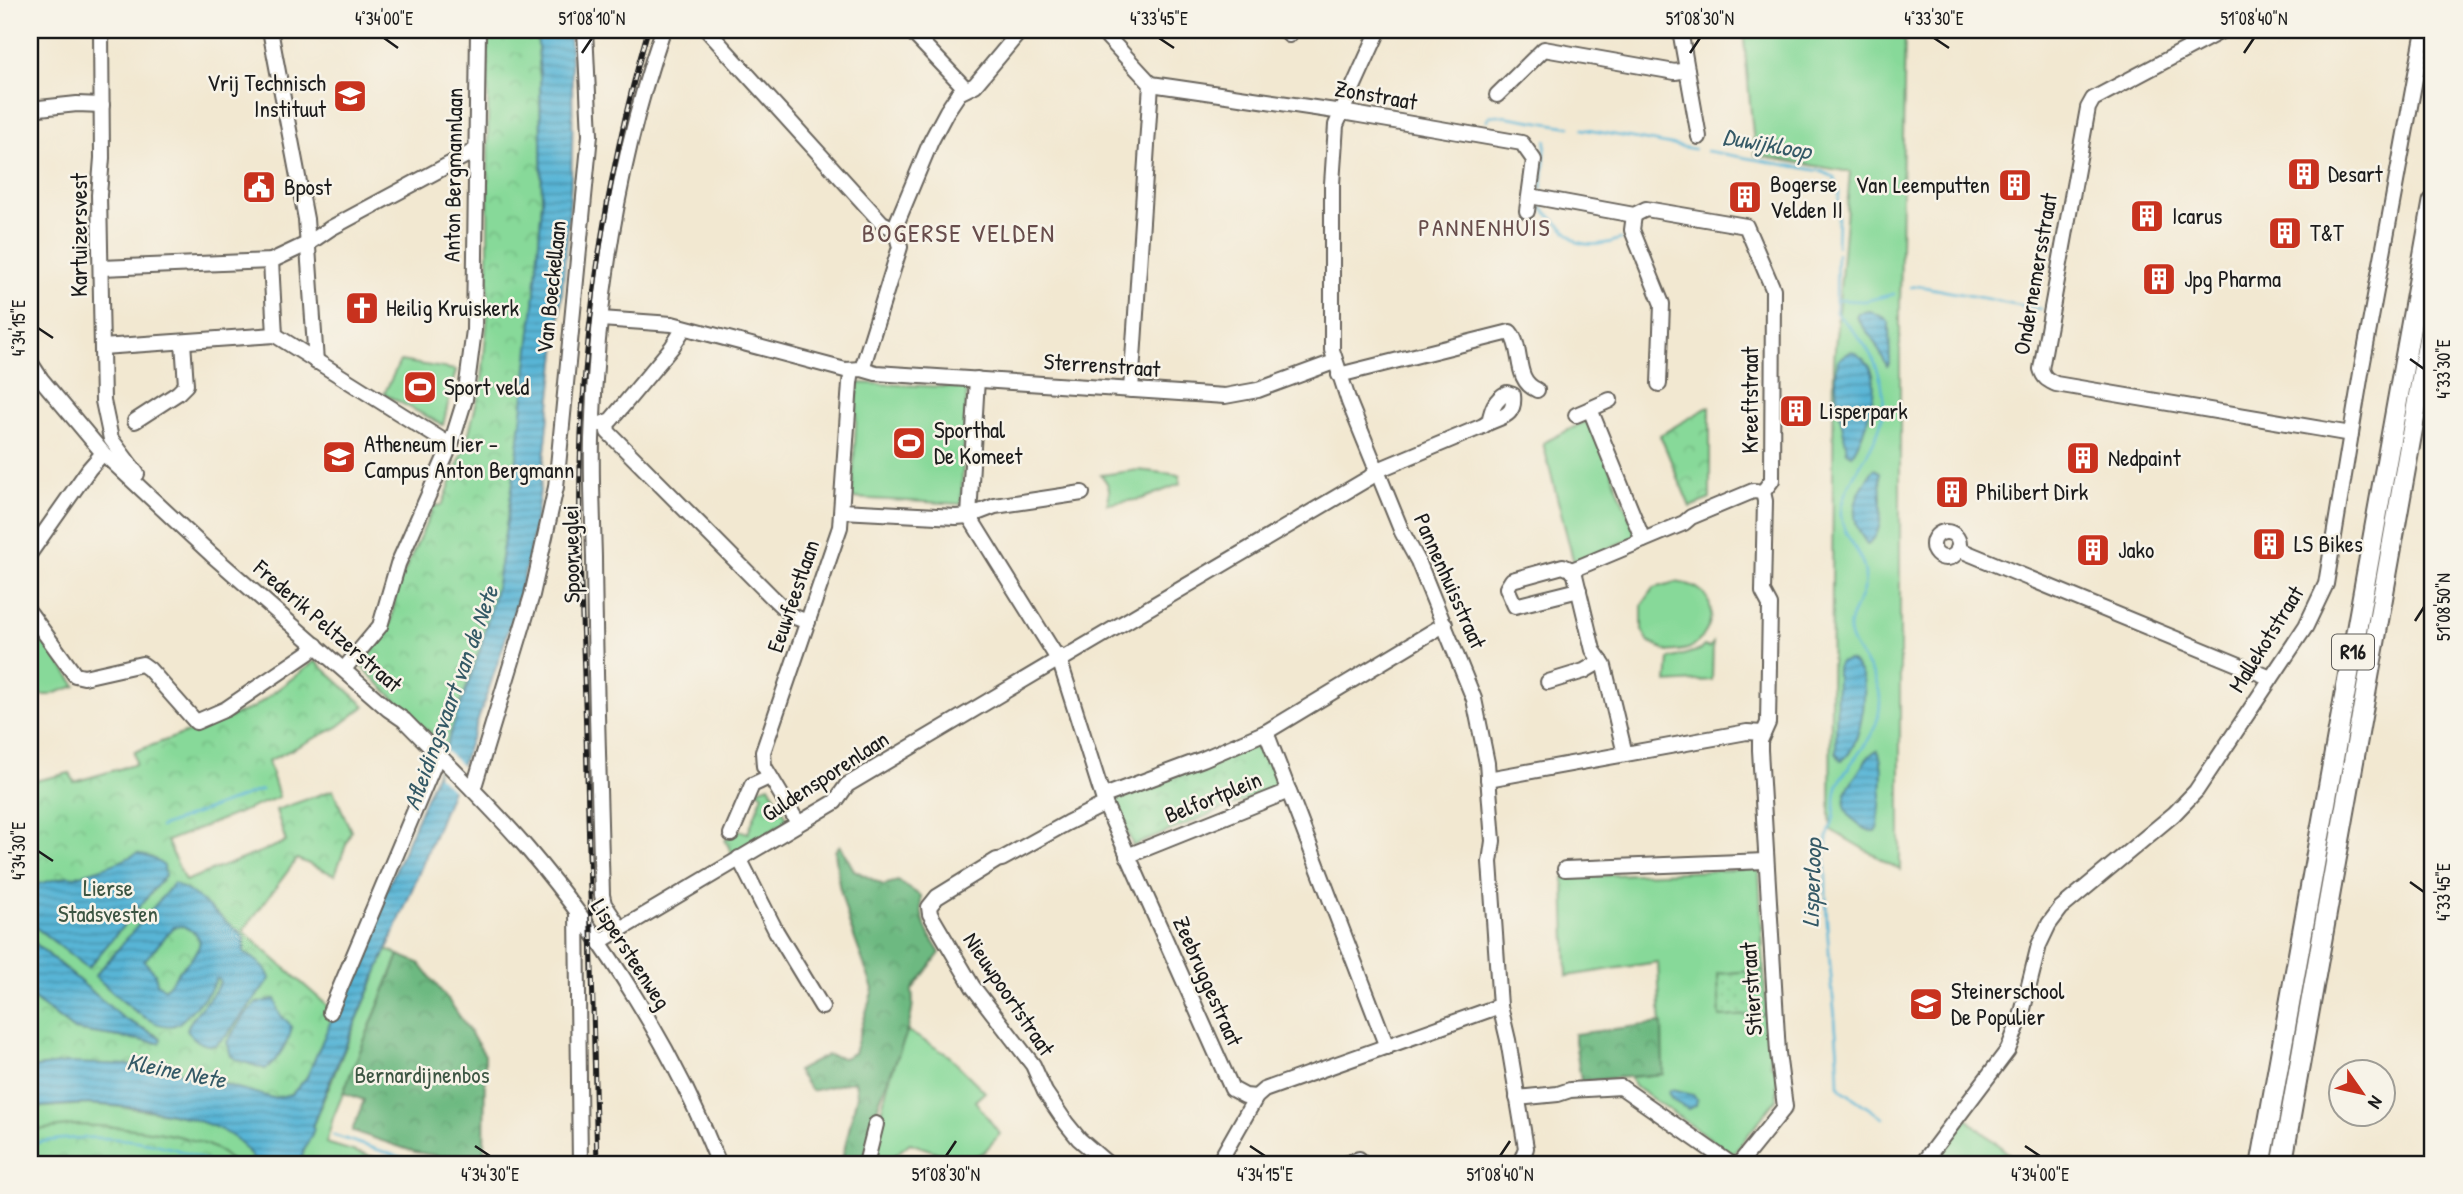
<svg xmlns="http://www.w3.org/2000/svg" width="2463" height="1194" font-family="'Patrick Hand',sans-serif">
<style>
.grass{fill:#87d999;stroke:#527a5a;stroke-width:2}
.forest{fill:url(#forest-crowns);stroke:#446a4e;stroke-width:2}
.park{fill:url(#park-crowns);stroke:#527a5a;stroke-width:2}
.garden{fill:url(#garden-dots);stroke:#527a5a;stroke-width:2}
.water{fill:url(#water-rules);stroke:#3a6879;stroke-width:2;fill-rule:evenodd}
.pier{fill:#f2e8d1}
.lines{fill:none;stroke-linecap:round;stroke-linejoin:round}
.stream{stroke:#58b5d6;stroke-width:2.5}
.minor-casing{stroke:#67635b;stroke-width:18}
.highway-casing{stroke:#67635b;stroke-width:23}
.minor{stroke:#fff;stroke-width:14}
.highway{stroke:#fff;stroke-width:19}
.rail-casing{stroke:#1c1c1c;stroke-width:5}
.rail{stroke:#f7f3e8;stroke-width:2.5;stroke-dasharray:8;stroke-linecap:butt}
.ticks{fill:none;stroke:#1c1c1c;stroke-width:2.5}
.labels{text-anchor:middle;stroke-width:5;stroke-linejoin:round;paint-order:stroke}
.shield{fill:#f7f3e8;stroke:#5e5c59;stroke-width:2}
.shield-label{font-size:21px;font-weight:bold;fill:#1c1c1c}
.poi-label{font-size:23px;fill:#1c1c1c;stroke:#f7f3e8;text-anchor:start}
.street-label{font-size:23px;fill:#1c1c1c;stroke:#f7f3e8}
.park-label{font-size:23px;fill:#3c5542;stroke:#f7f3e8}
.water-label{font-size:24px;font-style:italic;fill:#345966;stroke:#f7f3e8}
.neighbourhood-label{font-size:24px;letter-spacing:2px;fill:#684d4c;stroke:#f7f3e8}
.quarter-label{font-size:26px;letter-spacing:2px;fill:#684d4c;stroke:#f7f3e8}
.neatline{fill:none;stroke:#1c1c1c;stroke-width:2.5}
.ticks-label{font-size:18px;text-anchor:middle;fill:#1c1c1c}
</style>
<defs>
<pattern id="forest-crowns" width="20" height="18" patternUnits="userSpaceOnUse" patternTransform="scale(1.75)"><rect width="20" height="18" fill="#6db981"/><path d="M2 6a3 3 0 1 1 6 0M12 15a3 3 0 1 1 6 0" fill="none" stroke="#5e9e6f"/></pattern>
<pattern id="park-crowns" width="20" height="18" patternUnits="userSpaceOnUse" patternTransform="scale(1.75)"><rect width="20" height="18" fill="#87d999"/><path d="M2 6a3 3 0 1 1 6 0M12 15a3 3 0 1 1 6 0" fill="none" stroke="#74ba83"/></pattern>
<pattern id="garden-dots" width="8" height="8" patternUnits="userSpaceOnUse" patternTransform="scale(1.75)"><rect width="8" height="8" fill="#87d999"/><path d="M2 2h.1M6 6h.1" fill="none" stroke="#74ba83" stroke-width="1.8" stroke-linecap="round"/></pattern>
<pattern id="water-rules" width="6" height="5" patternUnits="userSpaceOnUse" patternTransform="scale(1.75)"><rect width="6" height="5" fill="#58b5d6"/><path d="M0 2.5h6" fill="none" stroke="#4892ad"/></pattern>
</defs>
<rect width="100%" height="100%" fill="#f7f3e8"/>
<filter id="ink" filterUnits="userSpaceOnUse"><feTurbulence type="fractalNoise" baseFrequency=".0143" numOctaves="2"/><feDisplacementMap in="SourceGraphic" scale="14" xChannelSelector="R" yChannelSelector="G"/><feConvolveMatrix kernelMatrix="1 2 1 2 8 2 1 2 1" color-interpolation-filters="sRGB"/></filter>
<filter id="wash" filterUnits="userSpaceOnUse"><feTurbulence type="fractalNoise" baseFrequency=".00686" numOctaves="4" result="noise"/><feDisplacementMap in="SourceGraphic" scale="28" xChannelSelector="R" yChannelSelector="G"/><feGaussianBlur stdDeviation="1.57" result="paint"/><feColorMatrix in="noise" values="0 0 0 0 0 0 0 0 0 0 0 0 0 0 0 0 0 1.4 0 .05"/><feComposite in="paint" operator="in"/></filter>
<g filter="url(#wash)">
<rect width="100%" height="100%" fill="#f2e8d1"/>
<g class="grass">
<path d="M1743,30H1905L1900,305V870L1831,830L1830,815L1834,360L1850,172L1755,155Z"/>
<path d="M400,361L456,370L443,425L384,394Z"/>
<path d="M858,383L967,388L961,504L852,498Z"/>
<path d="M1590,419L1637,536L1574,563L1543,443Z"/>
<path d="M1138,470L1180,475V484L1142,499L1107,504C1111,491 1110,485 1101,475Z"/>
<path d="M1675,582C1682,583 1691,584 1697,588C1720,603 1712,635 1690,648C1684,651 1675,651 1668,652L1649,642L1642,630V605L1654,588Z"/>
<path d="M30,621L76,686L49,695H30Z"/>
<path d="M1713,643L1712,680L1667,683L1669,659L1700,650L1704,646L1709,648Z"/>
<path d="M1759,869L1764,970L1718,974L1720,1017L1766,1014L1771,1065L1777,1071V1098L1733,1154L1634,1086L1630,1077L1663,1074L1658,962L1567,976L1564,877Z"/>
<path d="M387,949L399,955L333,1118L326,1143L396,1164H302C300,1149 313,1140 312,1127Z"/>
<path d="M906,1030L948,1055L985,1092L975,1101L1000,1134L984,1152L964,1162L910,1143L884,1164H868L888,1084Z"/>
<path d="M88,1104C131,1108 241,1113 254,1164H213L30,1144V1108Z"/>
<path d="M1966,1118L2021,1164H1932Z"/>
</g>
<g class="forest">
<path d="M840,845L854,870L883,885L898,881L921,896C920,922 927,932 940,953L912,990C918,1023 890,1069 880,1100C873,1121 869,1143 864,1164H841L857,1095L855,1081L811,1091L797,1071L827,1055L844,1058L854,1053L873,989L849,923L839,885L835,851Z"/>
<path d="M399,955L419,963L452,1005L485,1055L484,1164H455L438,1156L415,1152L352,1131L364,1100L343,1093Z"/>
<path d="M1662,1023L1663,1074L1581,1081L1574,1034Z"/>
</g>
<g class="park">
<path d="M488,30H537L540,77L542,202L532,338L517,457L497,584L480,650L445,749L359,664L383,638L391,622L397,588L434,506L442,505L466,444L482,381L488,310Z"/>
<path d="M1710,406V499L1690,507L1660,435Z"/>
<path d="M315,661L365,706L338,727L268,761L279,797L167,841L185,881L286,842L276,810L333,790L351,831L335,875L297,859L243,931L329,1007L336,1010C326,1033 312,1082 291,1094C272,1106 244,1090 225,1084C159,1065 98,1059 30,1068V996L74,1030L159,1043L160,1037L123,1018L30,939V782L70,773L74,782L136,764L134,752L253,708Z"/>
<path d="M1263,741L1280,786L1133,846L1114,800Z"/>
<path d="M769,785L787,818L786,822L733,855L725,840L739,830L748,833L763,794L755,790Z"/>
<path d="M74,1125C110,1126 213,1131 233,1164H30V1131Z"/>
</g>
<path class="garden" d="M1764,970L1766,1014L1720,1017L1718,974Z"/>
<g class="water">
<path d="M537,30H569C579,143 566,259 554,371C545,449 539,530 516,605C466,771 396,929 327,1088L312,1127L314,1128C311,1142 300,1149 302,1164H254C241,1115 132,1106 89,1104C69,1104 49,1106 30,1108V1068L68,1063L133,1065L176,1071L273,1098L292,1094L307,1077L435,777L480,650L497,584L517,457L534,303L542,202L540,77Z"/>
<path d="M1870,311L1886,319L1889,323L1890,364L1887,366L1874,341L1856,317L1858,313Z"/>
<path d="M1852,351C1857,354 1865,360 1869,365C1883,385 1863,436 1852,455L1847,452C1843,421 1831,393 1838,360Z"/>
<path d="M1874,469L1880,472C1880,491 1887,536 1867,544C1846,516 1854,496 1874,469Z"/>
<path d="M1848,660L1853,662C1856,666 1860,671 1862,676C1869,695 1859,751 1841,761L1836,753L1837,668L1839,663Z"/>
<path d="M1877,750C1887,764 1879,808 1878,827L1875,832C1857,828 1838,811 1847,791C1849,784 1855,777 1859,771C1864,763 1869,754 1877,750Z"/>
<path d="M137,853L154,859L164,866L165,876L88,968L30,923V886L68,876L75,877C96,869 118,865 137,853Z"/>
<path d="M174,883L196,896L240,933L244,938V953C253,957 268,968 270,979L226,1036L215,1045C204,1047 192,1039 187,1029C194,1010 212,1000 220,982L219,979H216C211,992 202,1000 193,1009C188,1014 183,1021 177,1024C154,1035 111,991 95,976ZM183,926C211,938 198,951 183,967C177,974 171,982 165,989L157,983L155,973L144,961L174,927Z"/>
<path d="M30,939L123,1018L161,1038L160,1043L74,1030L30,996Z"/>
<path d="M275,999C278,1004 276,1010 280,1014C283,1019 289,1021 291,1027C293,1036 273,1067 265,1069C253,1064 241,1063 231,1056L227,1042L244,1016L257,1003Z"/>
<path d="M1671,1090L1693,1095L1697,1100L1696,1105L1688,1109L1672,1100L1668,1092Z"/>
</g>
<path class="pier" d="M445,750L464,768L454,791L437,775Z"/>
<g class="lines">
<g class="stream">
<path d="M1487,120L1490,116L1497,115L1570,127"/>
<path d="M1582,129L1694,149"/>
<path d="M1707,151L1820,171L1834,177L1839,192L1837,246"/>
<path d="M1542,188L1546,140"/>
<path d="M1541,207L1577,242C1590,247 1608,244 1621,239"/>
<path d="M1837,253L1836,300L1865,301L1894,294"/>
<path d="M1911,287L1919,286L2041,309"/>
<path d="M1836,300V313C1860,336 1879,358 1883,393C1889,447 1839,477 1841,516C1843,538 1864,553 1865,575C1866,597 1848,614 1849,630C1851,654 1881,671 1880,702C1879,740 1852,755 1838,785C1833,796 1836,805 1834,816C1833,824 1828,832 1827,841C1825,855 1826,870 1826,884C1825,951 1838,1017 1839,1085L1842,1090L1883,1118"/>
<path d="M160,827L261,790"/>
<path d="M333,1135L412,1161L432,1164"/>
<path d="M30,1144C89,1132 159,1137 213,1164"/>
</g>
</g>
</g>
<g filter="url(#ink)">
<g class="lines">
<g class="minor-casing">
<g id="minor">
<path d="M101,30L102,158L99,195L103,401L111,439L137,474"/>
<path d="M270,30L306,219L316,362"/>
<path d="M707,30L882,223L895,229"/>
<path d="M910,30L966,89"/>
<path d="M1101,30L1151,84"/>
<path d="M1379,30L1336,125L1332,184V350L1349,402L1402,532L1418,561L1474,699L1487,763L1493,841L1490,862L1500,1006L1508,1040L1526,1148L1520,1164"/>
<path d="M1680,30L1699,137"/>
<path d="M2223,30L2093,99L2088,108L2041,369C2044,379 2048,380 2056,384L2351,434"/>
<path d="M1289,35L1292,30"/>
<path d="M1151,84L1342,112L1522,143L1534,160L1527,211"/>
<path d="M1497,95L1544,49L1675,72L1687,70"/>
<path d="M30,109L77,104L102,105"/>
<path d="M1530,196L1634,215L1646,209L1746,226L1773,289L1772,480L1763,492L1765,501L1763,592L1770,605L1768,723L1760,741V750L1778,1053L1785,1107L1739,1164"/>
<path d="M1634,215L1632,230L1662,304L1659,384"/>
<path d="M271,261L275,335L450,445"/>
<path d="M102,268L271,261L309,243L331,228L476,150"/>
<path d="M601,319L672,324L845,370L862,369L876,373L1225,396L1258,390L1334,362"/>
<path d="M102,347L275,335"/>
<path d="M30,362L41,379L103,453L212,555L388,709L404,720C445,762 488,803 526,847C606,941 674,1050 719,1164"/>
<path d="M862,369L900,247L895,229L898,220L931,141L947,111L959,93L975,85L1021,30"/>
<path d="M1339,375L1510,332C1524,349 1513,380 1537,390"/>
<path d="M977,379L969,516L1056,656"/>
<path d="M1131,390L1151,84"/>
<path d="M1610,400L1590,409L1643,540"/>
<path d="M1576,415L1590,409"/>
<path d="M135,421L178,393L186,385L183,342"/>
<path d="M607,422L608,432L772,597L792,616L808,622"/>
<path d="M601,424L611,420L672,347L684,328"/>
<path d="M842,511L956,517L969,516L995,506L1082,493"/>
<circle cx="1946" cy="545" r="13"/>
<path d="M1958,549L2271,678"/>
<path d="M30,553L89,469L103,453"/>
<path d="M1572,570L1563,566L1512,580L1507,588L1515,606L1579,590"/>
<path d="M30,613L75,675L84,677L142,664L149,669L196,722L226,709L308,653L316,645"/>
<path d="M1061,665L1105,804L1232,1089L1245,1096L1256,1097"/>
<path d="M344,669L380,626L398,564L451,444L465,399L474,330L478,30"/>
<path d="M1548,682L1584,671L1601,661"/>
<path d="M1266,732L1387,1047"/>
<path d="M1625,754L1604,666L1593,650L1575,575L1572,570L1684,523L1691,517L1753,491L1763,492"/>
<path d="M1488,779L1747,732L1763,733"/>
<path d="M473,790L532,595L556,487L590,135L585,30"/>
<path d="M1104,796L1203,759L1266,732L1445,624"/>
<path d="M1105,804L1067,823L1002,859L997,860L937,897L929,907L930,914L973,987L1033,1065L1045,1092L1066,1123L1079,1139L1108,1164"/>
<path d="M798,823L764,766L763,752L840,527L850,383L852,370"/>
<path d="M731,834L752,785L769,777"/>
<path d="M1127,856L1289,791"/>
<path d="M739,858L776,931L822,1007"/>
<path d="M1565,869L1765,861"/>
<path d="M577,912L580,1164"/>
<path d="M620,928L604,904L602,895C599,782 595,670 594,557C593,518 591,479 592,440C596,302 618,161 663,30"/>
<path d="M599,942L835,802L847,785L1054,662L1058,655L1064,658L1369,478L1378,470L1483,426C1496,416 1516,420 1513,395L1507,393C1494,400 1492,409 1489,422"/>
<path d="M330,1012L438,755"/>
<path d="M1517,1098L1558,1094L1570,1090L1621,1087L1731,1164"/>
<path d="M866,1164L876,1124"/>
<path d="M1218,1164L1256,1097L1264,1090L1500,1006"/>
<path d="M1345,1164L1359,1159"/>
<path d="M1922,1164L2008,1050L2021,1017L2039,945L2049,924L2061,908L2174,814L2196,791L2306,626L2326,584L2362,367L2424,30"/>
</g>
</g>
<g class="highway-casing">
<g id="highway">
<path d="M2261,1164L2433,202"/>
<path d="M2282,1164L2433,314"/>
</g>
</g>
<use href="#minor" class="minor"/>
<use href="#highway" class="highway"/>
<g class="rail-casing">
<path id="rail" d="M597,1164C594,1021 590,878 586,734C583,628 576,520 582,413C590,284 612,154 648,30"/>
</g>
<use href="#rail" class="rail"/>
</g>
</g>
<path class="ticks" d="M384,38L398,48M1159,38L1174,48M1934,38L1949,48M582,53L592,38M1690,53L1700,38M2244,53L2254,38M38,328L53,338M2410,359L2424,369M2415,621L2424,607M38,851L53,861M2410,882L2424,892M475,1146L490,1156M1250,1146L1265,1156M2025,1146L2040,1156M946,1156L956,1141M1500,1156L1510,1141"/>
<defs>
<g id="school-square" transform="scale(1.75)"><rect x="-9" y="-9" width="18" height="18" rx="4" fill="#c8321e" stroke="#f7f3e8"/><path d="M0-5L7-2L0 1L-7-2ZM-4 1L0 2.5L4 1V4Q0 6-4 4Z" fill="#fff"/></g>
<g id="building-square" transform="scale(1.75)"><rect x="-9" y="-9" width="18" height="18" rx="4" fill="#c8321e" stroke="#f7f3e8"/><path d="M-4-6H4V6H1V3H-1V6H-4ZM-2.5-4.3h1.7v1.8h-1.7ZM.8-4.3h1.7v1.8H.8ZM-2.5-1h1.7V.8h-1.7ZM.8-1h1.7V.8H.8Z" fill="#fff"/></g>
<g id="civic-square" transform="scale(1.75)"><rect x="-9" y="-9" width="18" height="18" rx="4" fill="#c8321e" stroke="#f7f3e8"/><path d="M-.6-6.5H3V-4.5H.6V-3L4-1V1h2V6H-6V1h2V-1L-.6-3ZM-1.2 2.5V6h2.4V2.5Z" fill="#fff"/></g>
<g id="church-square" transform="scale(1.75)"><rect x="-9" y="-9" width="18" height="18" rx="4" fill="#c8321e" stroke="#f7f3e8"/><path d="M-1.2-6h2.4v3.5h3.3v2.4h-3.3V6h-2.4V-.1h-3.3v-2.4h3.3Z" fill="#fff"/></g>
<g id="stadium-square" transform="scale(1.75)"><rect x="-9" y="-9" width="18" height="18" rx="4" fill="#c8321e" stroke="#f7f3e8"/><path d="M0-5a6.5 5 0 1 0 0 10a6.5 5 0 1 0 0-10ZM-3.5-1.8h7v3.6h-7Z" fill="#fff"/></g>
</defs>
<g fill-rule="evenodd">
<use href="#school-square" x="350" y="96"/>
<use href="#building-square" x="2304" y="174"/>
<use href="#building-square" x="2015" y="185"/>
<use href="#civic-square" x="259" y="187"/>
<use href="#building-square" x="1745" y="197"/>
<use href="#building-square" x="2147" y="216"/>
<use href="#building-square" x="2285" y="233"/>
<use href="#building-square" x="2159" y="279"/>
<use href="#church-square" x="362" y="308"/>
<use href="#stadium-square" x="420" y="387"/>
<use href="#building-square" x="1796" y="411"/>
<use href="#stadium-square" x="909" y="443"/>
<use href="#school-square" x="339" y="457"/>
<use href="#building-square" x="2083" y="458"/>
<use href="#building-square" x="1952" y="492"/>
<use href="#building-square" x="2269" y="544"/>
<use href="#building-square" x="2093" y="550"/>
<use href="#school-square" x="1926" y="1004"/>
</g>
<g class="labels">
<rect class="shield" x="2332" y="634.5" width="42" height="35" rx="5"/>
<g class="shield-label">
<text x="2353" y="659">R16</text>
</g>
<g class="poi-label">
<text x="326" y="91" text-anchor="end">Vrij Technisch<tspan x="326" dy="26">Instituut</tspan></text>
<text x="2328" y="182">Desart</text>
<text x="1770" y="192">Bogerse<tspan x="1770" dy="26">Velden II</tspan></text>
<text x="1990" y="193" text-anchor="end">Van Leemputten</text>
<text x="284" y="195">Bpost</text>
<text x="2172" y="224">Icarus</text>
<text x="2310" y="241">T&amp;T</text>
<text x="2184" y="287">Jpg Pharma</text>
<text x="386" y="316">Heilig Kruiskerk</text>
<text x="444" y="395">Sport veld</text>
<text x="1820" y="419">Lisperpark</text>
<text x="934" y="438">Sporthal<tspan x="934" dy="26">De Komeet</tspan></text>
<text x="364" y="452">Atheneum Lier -<tspan x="364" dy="26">Campus Anton Bergmann</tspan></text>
<text x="2108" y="466">Nedpaint</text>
<text x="1976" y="500">Philibert Dirk</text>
<text x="2294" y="552">LS Bikes</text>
<text x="2118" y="558">Jako</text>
<text x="1951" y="999">Steinerschool<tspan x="1951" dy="26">De Populier</tspan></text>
</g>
<g class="street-label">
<text transform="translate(1376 95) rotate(10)" y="8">Zonstraat</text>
<text transform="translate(453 175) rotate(-89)" y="8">Anton Bergmannlaan</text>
<text transform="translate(79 235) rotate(-90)" y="8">Kartuizersvest</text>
<text transform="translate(2035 274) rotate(-80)" y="8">Ondernemersstraat</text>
<text transform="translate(551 287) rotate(-84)" y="8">Van Boeckellaan</text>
<text transform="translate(1102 365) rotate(4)" y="8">Sterrenstraat</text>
<text transform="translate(1750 400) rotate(-90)" y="8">Kreeftstraat</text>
<text transform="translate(571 554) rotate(-91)" y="8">Spoorweglei</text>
<text transform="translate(1450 581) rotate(66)" y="8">Pannenhuisstraat</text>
<text transform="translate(793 596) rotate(-71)" y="8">Eeuwfeestlaan</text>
<text transform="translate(328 626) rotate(41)" y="8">Frederik Peltzerstraat</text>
<text transform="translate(2266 639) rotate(-58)" y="8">Mallekotstraat</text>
<text transform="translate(825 776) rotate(-33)" y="8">Guldensporenlaan</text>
<text transform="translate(1213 797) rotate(-22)" y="8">Belfortplein</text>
<text transform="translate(631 954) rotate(57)" y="8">Lispersteenweg</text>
<text transform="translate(1208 981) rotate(66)" y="8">Zeebruggestraat</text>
<text transform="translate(1751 989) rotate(-94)" y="8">Stierstraat</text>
<text transform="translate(1009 994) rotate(56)" y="8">Nieuwpoortstraat</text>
</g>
<g class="park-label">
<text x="108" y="896">Lierse<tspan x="108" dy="26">Stadsvesten</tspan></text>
<text x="422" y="1083">Bernardijnenbos</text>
</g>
<g class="water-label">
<text transform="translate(1767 144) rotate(10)" y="8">Duwijkloop</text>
<text transform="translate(451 698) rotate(-70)" y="8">Afleidingsvaart van de Nete</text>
<text transform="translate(1812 883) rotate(-88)" y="8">Lisperloop</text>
<text transform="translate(176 1071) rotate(11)" y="8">Kleine Nete</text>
</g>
<g class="neighbourhood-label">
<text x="1485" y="236">PANNENHUIS</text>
</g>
<g class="quarter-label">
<text x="959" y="242">BOGERSE VELDEN</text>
</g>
</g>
<rect width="2463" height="1194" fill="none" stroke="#f7f3e8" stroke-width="77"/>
<g transform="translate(2362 1093) rotate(124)"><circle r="33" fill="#f7f3e8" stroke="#9f9d96" stroke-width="2"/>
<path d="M0-5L12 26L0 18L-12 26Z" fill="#c8321e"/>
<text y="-10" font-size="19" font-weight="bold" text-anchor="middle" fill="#1c1c1c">N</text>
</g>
<rect x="38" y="38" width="2386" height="1118" class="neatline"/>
<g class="ticks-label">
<text x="384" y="25">4°34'00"E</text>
<text x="592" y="25">51°08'10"N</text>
<text x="1159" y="25">4°33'45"E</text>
<text x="1700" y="25">51°08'30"N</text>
<text x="1934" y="25">4°33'30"E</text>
<text x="2254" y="25">51°08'40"N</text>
<text transform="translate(19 328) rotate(-90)" y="6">4°34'15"E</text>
<text transform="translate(2444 369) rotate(-90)" y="6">4°33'30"E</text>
<text transform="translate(2444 607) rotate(-90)" y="6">51°08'50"N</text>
<text transform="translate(19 851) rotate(-90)" y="6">4°34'30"E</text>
<text transform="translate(2444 892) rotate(-90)" y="6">4°33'45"E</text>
<text x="490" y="1181">4°34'30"E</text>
<text x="946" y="1181">51°08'30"N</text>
<text x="1265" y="1181">4°34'15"E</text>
<text x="1500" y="1181">51°08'40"N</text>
<text x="2040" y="1181">4°34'00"E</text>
</g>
</svg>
